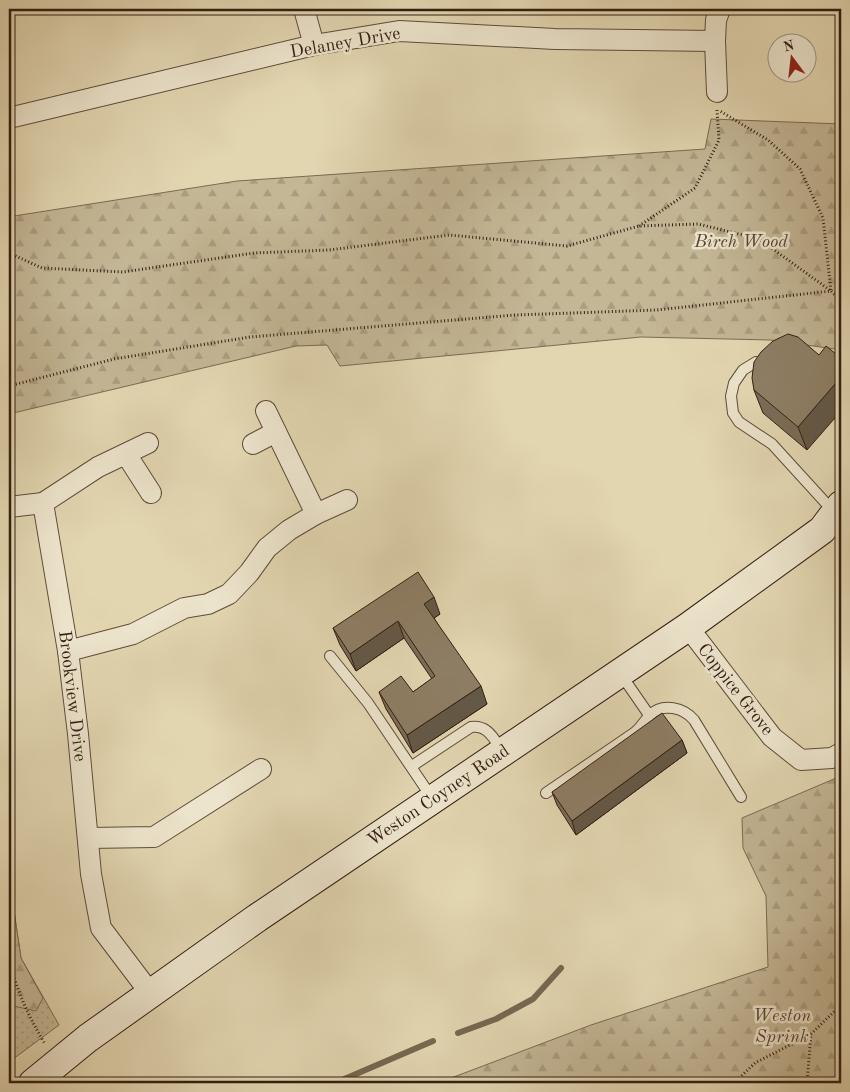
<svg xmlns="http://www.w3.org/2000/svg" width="850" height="1092" font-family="'Old Standard TT',serif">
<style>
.grass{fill:url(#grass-dots);stroke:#7c6a54}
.forest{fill:url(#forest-firs);stroke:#7c6a54}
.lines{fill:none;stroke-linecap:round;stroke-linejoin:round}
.stream{stroke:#786751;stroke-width:6}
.lane-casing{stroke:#5f4c3a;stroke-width:12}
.street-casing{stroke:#5f4c3a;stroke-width:22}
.secondary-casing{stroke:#331e13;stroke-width:30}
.path{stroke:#331e13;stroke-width:3;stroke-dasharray:1 2.5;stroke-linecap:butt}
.lane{stroke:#ece4cc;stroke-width:10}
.street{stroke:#ece4cc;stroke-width:20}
.secondary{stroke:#ece4cc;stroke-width:28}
.wall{fill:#7a6c57;stroke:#331e13}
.shaded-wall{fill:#635847;stroke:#331e13}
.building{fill:#8e7e65;stroke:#331e13}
.labels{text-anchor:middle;stroke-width:5;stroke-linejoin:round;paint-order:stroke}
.street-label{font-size:18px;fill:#331e13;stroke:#ece4cc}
.park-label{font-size:18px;font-style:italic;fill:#574434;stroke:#ece4cc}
</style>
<defs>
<pattern id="grass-dots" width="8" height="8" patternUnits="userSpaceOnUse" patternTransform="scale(1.25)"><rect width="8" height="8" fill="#c4b796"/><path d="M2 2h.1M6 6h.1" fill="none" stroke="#a99d80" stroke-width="1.8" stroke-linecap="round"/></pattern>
<pattern id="forest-firs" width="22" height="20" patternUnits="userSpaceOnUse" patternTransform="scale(1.25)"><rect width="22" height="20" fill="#c4b796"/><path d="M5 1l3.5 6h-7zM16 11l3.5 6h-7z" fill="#a99d80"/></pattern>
</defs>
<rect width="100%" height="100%" fill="#e2d6b1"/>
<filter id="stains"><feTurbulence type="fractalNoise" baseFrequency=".004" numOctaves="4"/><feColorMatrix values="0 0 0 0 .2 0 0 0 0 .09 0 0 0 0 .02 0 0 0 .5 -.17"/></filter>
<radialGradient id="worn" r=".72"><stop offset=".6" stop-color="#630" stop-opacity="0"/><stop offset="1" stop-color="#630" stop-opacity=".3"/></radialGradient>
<path class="grass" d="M9,878L21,958L59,1025L9,1062Z"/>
<g class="forest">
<path d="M711,119L841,124V343L835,349L770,340L641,337L340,366L327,345L296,346L9,414V201L14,216L237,181L705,149Z"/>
<path d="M841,776V1083H438L591,1025L768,967L766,896L743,848L742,818Z"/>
<path d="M9,878L21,958L43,998L36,1011L9,1005Z"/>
</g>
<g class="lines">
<g class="stream">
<path d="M458,1033L496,1019L533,999L561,968"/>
<path d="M335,1083L433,1041"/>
</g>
<g class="lane-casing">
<g id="lane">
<path d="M756,362L743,370L734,383L731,396L733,413L739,422L772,444L834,512"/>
<path d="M330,656L368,703L432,798"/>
<path d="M620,673L649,715"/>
<path d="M412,766L471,727C488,725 493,738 502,750"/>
<path d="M546,793L634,733C641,728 644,721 650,715C663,702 684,708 694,720L741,797"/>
</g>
</g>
<g class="street-casing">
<g id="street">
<path d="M304,9L314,45"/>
<path d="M715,41L717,92"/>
<path d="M9,118L314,45L399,31L555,39L715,41L716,20L720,9"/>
<path d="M148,443L98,467L43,503L68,651L78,734L91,874L101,928L151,994"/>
<path d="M253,444L276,432"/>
<path d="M126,454L151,493"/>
<path d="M9,507L43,503"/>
<path d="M316,514L347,500"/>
<path d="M688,627L772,737L801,760L832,758L841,753"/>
<path d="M68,651L133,634L184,608L208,604L229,594L249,573L267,548L289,530L316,514L266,411"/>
<path d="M88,838L154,837L261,769"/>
</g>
</g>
<g class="secondary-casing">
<path id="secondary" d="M33,1083L88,1038L257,918L688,627L822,530L841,505"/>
</g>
<g class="path">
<path d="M639,226L695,188L719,140L717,110"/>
<path d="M9,253L42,268L123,272L254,253L329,250L449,235L567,246L639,226L698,224L759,239L831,291L823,218L800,169L768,140L720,111"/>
<path d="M9,386L114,359L250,337L515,315L657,310L831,291L841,301"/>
<path d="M9,958C16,990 28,1015 45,1044"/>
<path d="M734,1083L755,1063L811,1034"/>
<path d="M807,1083L811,1034L841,1005"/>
</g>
<use href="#lane" class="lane"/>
<use href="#street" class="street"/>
<use href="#secondary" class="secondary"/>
</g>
<g class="wall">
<path d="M773,341L807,450L763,413L754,390Z"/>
<path d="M440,614L434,618L487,704L413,753L386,709L379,692H413L432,679L404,638L356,671L340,645L333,628Z"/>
<path d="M682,740L687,753L576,835L557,805L552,792Z"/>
</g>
<g class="shaded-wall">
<path d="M841,377V411L807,450L798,427Z"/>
<path d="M434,597L440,614L430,621L424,604Z"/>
<path d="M398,621L404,638L356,671L350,654Z"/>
<path d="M481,686L487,704L413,753L407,735Z"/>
<path d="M682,740L687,753L576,835L572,821Z"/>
</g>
<g class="building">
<path d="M788,334L798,337L819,355L826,346L841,358V377L798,427L754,390L752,378L754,362L761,352L773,341Z"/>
<path d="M418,572L434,597L424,604L481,686L407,735L379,692L401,676L413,692L435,676L398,621L350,654L333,628Z"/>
<path d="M662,713L682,740L572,821L552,792Z"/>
</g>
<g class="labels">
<g class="street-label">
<text transform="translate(345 42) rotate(-10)" y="6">Delaney Drive</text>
<text transform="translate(736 689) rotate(52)" y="6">Coppice Grove</text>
<text transform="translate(73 696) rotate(83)" y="6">Brookview Drive</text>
<text transform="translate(438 795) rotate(-34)" y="6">Weston Coyney Road</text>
</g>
<g class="park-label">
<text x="741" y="247">Birch Wood</text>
<text x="782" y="1021">Weston<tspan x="782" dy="21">Sprink</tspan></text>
</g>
</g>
<rect width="850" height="1092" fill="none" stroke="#e2d6b1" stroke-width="30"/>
<rect x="10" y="10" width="830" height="1072" fill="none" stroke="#331e13" stroke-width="2.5"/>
<rect x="15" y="15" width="820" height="1062" fill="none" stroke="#331e13"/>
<g transform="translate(792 58) rotate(345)"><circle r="24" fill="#ece4cc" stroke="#a29582"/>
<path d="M0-4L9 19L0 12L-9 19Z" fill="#8f2418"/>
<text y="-8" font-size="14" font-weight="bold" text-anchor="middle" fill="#331e13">N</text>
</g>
<rect width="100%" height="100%" filter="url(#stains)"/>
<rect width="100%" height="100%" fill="url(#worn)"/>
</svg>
